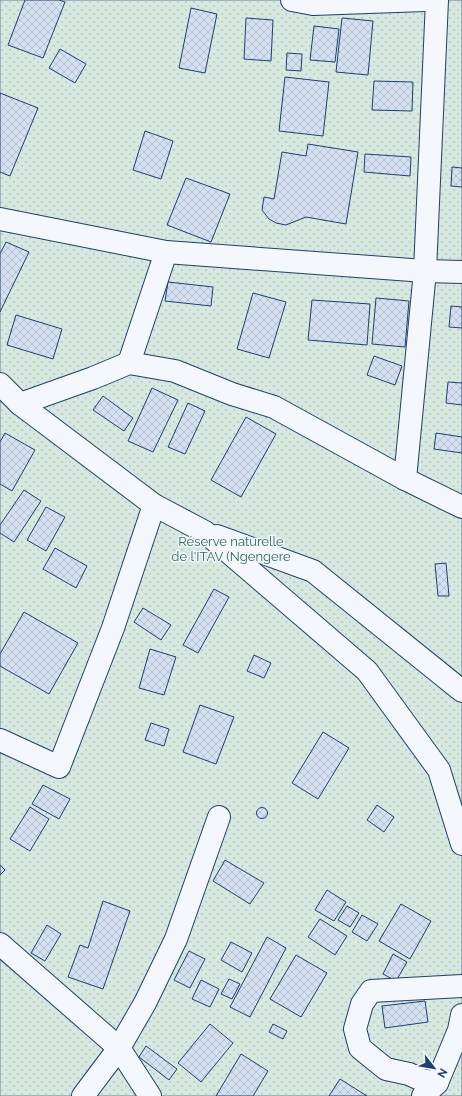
<svg xmlns="http://www.w3.org/2000/svg" width="462" height="1096" font-family="Raleway,sans-serif">
<style>
.grass{fill:url(#grass-dots);stroke:#687fa3}
.building{fill:url(#building-cross-hatch);stroke:#1d3f73}
.lines{fill:none;stroke-linecap:round;stroke-linejoin:round}
.street-casing{stroke:#1d3f73;stroke-width:24}
.street{stroke:#f4f7fb;stroke-width:22}
.labels{text-anchor:middle;stroke-width:3;stroke-linejoin:round;paint-order:stroke}
.park-label{font-size:13px;fill:#2c6c60;stroke:#f4f7fb}
</style>
<defs>
<pattern id="grass-dots" width="8" height="8" patternUnits="userSpaceOnUse"><rect width="8" height="8" fill="#d7e8df"/><path d="M2 2h.1M6 6h.1" fill="none" stroke="#b8c8c3" stroke-width="1.8" stroke-linecap="round"/></pattern>
<pattern id="building-cross-hatch" width="8" height="8" patternUnits="userSpaceOnUse"><rect width="8" height="8" fill="#d5e0f0"/><path d="M0 0l8 8M0 8l8-8" fill="none" stroke="#b6c1d1"/></pattern>
</defs>
<rect width="100%" height="100%" fill="#f4f7fb"/>
<rect class="grass" x="0" y="0" width="462" height="1096"/>
<g class="building">
<path d="M25,0H59L65,2L43,58L8,45Z"/>
<path d="M191,8L217,14L205,73L179,68Z"/>
<path d="M246,18L273,20L271,61L244,59Z"/>
<path d="M342,18L373,21L368,75L336,72Z"/>
<path d="M314,26L339,29L335,62L310,60Z"/>
<path d="M60,49L86,64L75,83L49,68Z"/>
<path d="M287,53L302,54L301,71L286,70Z"/>
<path d="M285,77L329,82L323,136L279,131Z"/>
<path d="M374,81L413,82L412,111L372,110Z"/>
<path d="M0,93L38,108L10,176L0,172Z"/>
<path d="M145,131L173,141L161,179L133,170Z"/>
<path d="M308,144L358,152L346,224L306,217L286,225L276,223L269,219L262,210L264,197L274,199L282,152L306,156Z"/>
<path d="M365,154L411,157L410,176L364,172Z"/>
<path d="M452,167L462,168V187L451,186Z"/>
<path d="M186,178L230,194L211,242L167,225Z"/>
<path d="M6,242L29,252L0,312V254Z"/>
<path d="M168,282L213,287L211,306L165,301Z"/>
<path d="M253,293L286,302L269,358L237,349Z"/>
<path d="M376,298L409,301L405,347L372,344Z"/>
<path d="M312,300L370,304L367,345L308,340Z"/>
<path d="M451,306L462,307V328L449,327Z"/>
<path d="M16,315L62,329L53,359L7,345Z"/>
<path d="M374,356L402,366L395,385L367,375Z"/>
<path d="M448,382L462,383V405L446,403Z"/>
<path d="M152,388L178,400L153,452L128,441Z"/>
<path d="M103,396L133,418L124,431L93,410Z"/>
<path d="M188,403L205,411L185,454L168,447Z"/>
<path d="M246,417L276,434L241,497L211,480Z"/>
<path d="M5,433L35,450L12,491L0,484V442Z"/>
<path d="M436,433L462,437V453L434,449Z"/>
<path d="M24,490L41,501L14,542L0,533V525Z"/>
<path d="M46,507L65,517L46,551L27,540Z"/>
<path d="M55,548L87,566L76,588L43,569Z"/>
<path d="M446,563L449,596H438L435,564Z"/>
<path d="M214,589L229,597L198,653L183,645Z"/>
<path d="M143,608L171,625L161,640L134,622Z"/>
<path d="M24,612L78,643L49,694L0,666V654Z"/>
<path d="M150,649L176,657L164,695L139,688Z"/>
<path d="M254,655L271,663L264,678L247,671Z"/>
<path d="M200,705L234,717L216,764L183,752Z"/>
<path d="M151,723L169,729L164,746L145,740Z"/>
<path d="M323,732L349,748L318,799L292,783Z"/>
<path d="M43,785L70,799L59,819L32,804Z"/>
<path d="M377,805L394,817L384,832L367,820Z"/>
<path d="M30,807L49,819L30,851L10,839Z"/>
<circle cx="262" cy="813" r="5.5"/>
<path d="M225,860L264,883L250,904L213,881Z"/>
<path d="M0,865L5,870L0,875Z"/>
<path d="M327,890L346,902L334,921L315,910Z"/>
<path d="M103,901L130,911L103,989L68,977L80,945L88,948Z"/>
<path d="M401,904L431,921L410,959L379,941Z"/>
<path d="M347,906L359,913L350,927L338,920Z"/>
<path d="M362,915L378,924L367,941L352,932Z"/>
<path d="M320,919L347,936L335,955L308,937Z"/>
<path d="M47,925L61,934L45,961L31,953Z"/>
<path d="M267,937L286,948L250,1017L230,1007Z"/>
<path d="M231,942L252,953L242,972L221,960Z"/>
<path d="M189,951L205,959L190,988L174,980Z"/>
<path d="M393,954L407,962L396,981L383,974Z"/>
<path d="M296,955L327,973L301,1017L270,999Z"/>
<path d="M229,979L240,984L232,999L221,994Z"/>
<path d="M201,980L219,989L210,1007L192,999Z"/>
<path d="M425,1001L428,1022L385,1028L382,1006Z"/>
<path d="M210,1024L233,1043L201,1082L178,1063Z"/>
<path d="M273,1024L287,1031L283,1039L269,1032Z"/>
<path d="M146,1046L177,1069L169,1080L139,1057Z"/>
<path d="M241,1054L268,1071L253,1096H216Z"/>
<path d="M340,1079L367,1096H329Z"/>
</g>
<g class="lines">
<g class="street-casing">
<g id="street">
<path d="M292,0L313,4L425,0"/>
<path d="M0,219L166,252L425,271L462,272"/>
<path d="M129,363L166,252"/>
<path d="M0,384L20,404L154,505L205,532L367,671L439,770L462,844"/>
<path d="M20,404L93,378L129,363L175,371L232,394L274,407L405,479L462,507"/>
<path d="M405,479L425,271L437,0"/>
<path d="M217,536L313,571L462,691"/>
<path d="M0,740L59,767L113,628L154,505"/>
<path d="M0,944L119,1048L150,1096"/>
<path d="M437,1083L422,1080L409,1074L386,1069L360,1048L355,1029L362,1004L371,991L462,986"/>
<path d="M83,1096L119,1048L145,1003L176,939L219,817"/>
<path d="M423,1096L437,1083L459,1030L462,1015"/>
</g>
</g>
<use href="#street" class="street"/>
</g>
<g class="labels">
<g class="park-label">
<text x="231" y="546">Réserve naturelle<tspan x="231" dy="15">de l'ITAV (Ngengere</tspan></text>
</g>
</g>
<g transform="translate(434 1068) rotate(121)" stroke="#f4f7fb" stroke-width="3" paint-order="stroke">
<path d="M0-3L7 15L0 10L-7 15Z" fill="#1d3f73"/>
<text y="-6" font-size="11" font-weight="bold" text-anchor="middle" fill="#1d3f73">N</text>
</g>
</svg>
